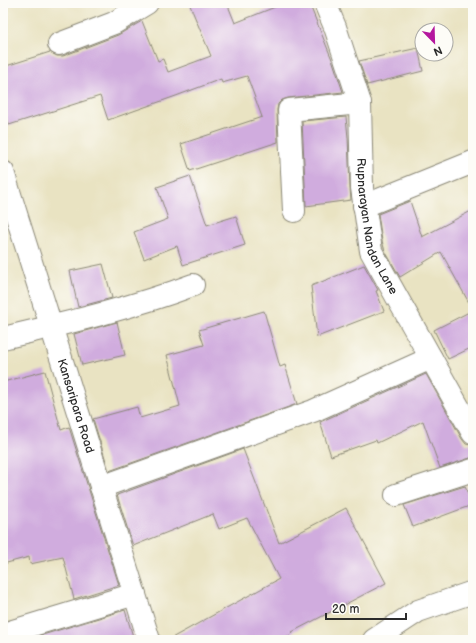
<svg xmlns="http://www.w3.org/2000/svg" width="476" height="643" font-family="'Balsamiq Sans',sans-serif">
<style>
.building{fill:#d0acde}
.lines{fill:none;stroke-linecap:round;stroke-linejoin:round}
.minor-casing{stroke:#8a8776;stroke-width:24}
.minor{stroke:#fff;stroke-width:22}
.labels{text-anchor:middle;stroke-width:3.5;stroke-linejoin:round;paint-order:stroke}
.street-label{font-size:12px;fill:#2b2b2b;stroke:#fdfcf7}
</style>
<rect width="100%" height="100%" fill="#fdfcf7"/>
<filter id="ink" filterUnits="userSpaceOnUse"><feTurbulence type="fractalNoise" baseFrequency=".025" numOctaves="2"/><feDisplacementMap in="SourceGraphic" scale="8" xChannelSelector="R" yChannelSelector="G"/><feConvolveMatrix kernelMatrix="1 2 1 2 8 2 1 2 1" color-interpolation-filters="sRGB"/></filter>
<filter id="wash" filterUnits="userSpaceOnUse"><feTurbulence type="fractalNoise" baseFrequency=".012" numOctaves="4" result="noise"/><feDisplacementMap in="SourceGraphic" scale="16" xChannelSelector="R" yChannelSelector="G"/><feGaussianBlur stdDeviation="0.9" result="paint"/><feColorMatrix in="noise" values="0 0 0 0 0 0 0 0 0 0 0 0 0 0 0 0 0 1.4 0 .05"/><feComposite in="paint" operator="in"/></filter>
<g filter="url(#wash)">
<rect width="100%" height="100%" fill="#e9e3c2"/>
<g id="blocks">
<g class="building">
<path d="M189,3H227L235,23L285,3H309L333,62L343,92L288,98L282,100L278,104L277,110L278,142L190,171L181,144L262,117L247,76L222,83L221,79L176,96L108,120L100,96L9,125L3,106V67L50,52L57,56H63L118,35L142,21L158,61L163,59L168,72L211,56Z"/>
<path d="M418,48L423,71L367,85L359,61Z"/>
<path d="M346,117L348,138L350,188L351,200L306,206L302,121Z"/>
<path d="M190,176L207,225L236,216L245,245L183,265L177,246L144,259L134,232L168,219L157,187Z"/>
<path d="M410,201L422,237L473,210V310L441,252L400,277L385,251L382,241L378,214Z"/>
<path d="M103,264L112,298L78,307L70,271Z"/>
<path d="M364,265L378,290L376,291L384,311L317,337L311,286Z"/>
<path d="M473,310V347L448,359L434,330Z"/>
<path d="M264,311L280,367L285,365L297,404L109,471L93,419L137,407L140,418L180,406L167,355L204,345L199,330Z"/>
<path d="M117,322L125,355L82,365L74,334Z"/>
<path d="M45,371L61,430L69,427L119,585L74,599L63,557L30,564L29,557L3,564V382Z"/>
<path d="M426,374L462,439L466,444L471,445L473,451V457L440,468L423,421L377,443L376,440L331,456L320,422Z"/>
<path d="M243,449L279,543L346,508L386,583L292,632L293,633L280,640H168L279,579L247,518L219,529L213,514L133,546L117,495Z"/>
<path d="M465,486L472,505L413,527L404,505Z"/>
<path d="M125,610L134,640H26Z"/>
</g>
</g>
</g>
<g filter="url(#ink)">
<use href="#blocks" fill-opacity="0" stroke="#8a8776" stroke-width="1"/>
<g class="lines">
<g class="minor-casing">
<g id="minor">
<path id="s1" d="M325,3L335,27L360,103L362,188L371,251L473,433"/>
<path d="M59,44L114,23L147,3"/>
<path id="s2" d="M3,172L149,640"/>
<path d="M364,206L473,162"/>
<path d="M294,211L289,110L360,103"/>
<path d="M3,338C67,323 132,308 193,285"/>
<path d="M101,487L313,411L431,358"/>
<path d="M396,495L473,470"/>
<path d="M3,634L135,594"/>
<path d="M374,640L418,611L473,592"/>
</g>
</g>
<use href="#minor" class="minor"/>
</g>
</g>
<g class="labels">
<g class="street-label">
<text dy="4" stroke="none"><textPath href="#s1" startOffset="232">Rupnarayan Nandan Lane</textPath></text>
<text dy="4" stroke="none"><textPath href="#s2" startOffset="245">Kansaripara Road</textPath></text>
</g>
</g>
<rect width="476" height="643" fill="none" stroke="#fdfcf7" stroke-width="16"/>
<g transform="translate(434 42) rotate(157)"><circle r="19" fill="#fdfcf7" stroke="#a9a8a5"/>
<path d="M0-3L7 15L0 10L-7 15Z" fill="#b5179e"/>
<text y="-6" font-size="11" font-weight="bold" text-anchor="middle" fill="#2b2b2b">N</text>
</g>
<path d="M326 613v6h80v-6" fill="none" stroke="#2b2b2b" stroke-width="2"/>
<text x="332" y="613" font-size="12" fill="#2b2b2b" stroke="#fdfcf7" stroke-width="3" paint-order="stroke">20 m</text>
</svg>
